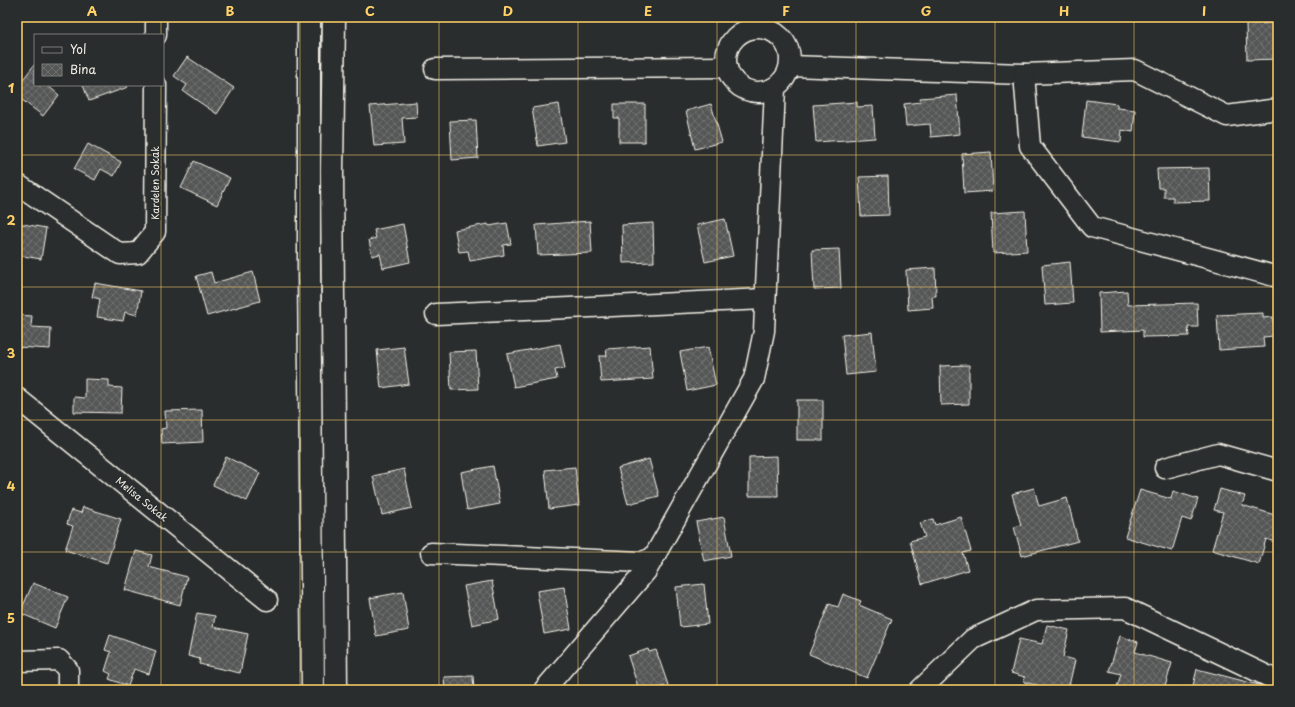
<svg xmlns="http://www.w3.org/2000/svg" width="1295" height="707" font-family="'Playpen Sans',sans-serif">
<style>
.building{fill:url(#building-cross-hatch);stroke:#f4f1e8}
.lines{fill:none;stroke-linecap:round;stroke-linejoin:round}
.minor-casing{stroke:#f4f1e8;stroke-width:23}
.major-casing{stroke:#f4f1e8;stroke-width:25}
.minor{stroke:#2a2d2e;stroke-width:20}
.major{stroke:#2a2d2e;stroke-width:22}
.grid{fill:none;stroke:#ffd166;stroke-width:1;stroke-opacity:0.55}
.labels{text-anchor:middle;stroke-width:3;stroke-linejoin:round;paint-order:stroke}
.street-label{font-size:10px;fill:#f4f1e8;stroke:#2a2d2e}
.neatline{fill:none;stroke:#ffd166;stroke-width:1.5}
.grid-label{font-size:13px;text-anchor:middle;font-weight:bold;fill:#ffd166}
</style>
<defs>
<pattern id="building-cross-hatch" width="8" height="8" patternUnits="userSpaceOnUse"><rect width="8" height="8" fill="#555756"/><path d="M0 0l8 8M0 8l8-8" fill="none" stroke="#6e706e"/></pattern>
</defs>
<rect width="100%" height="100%" fill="#2a2d2e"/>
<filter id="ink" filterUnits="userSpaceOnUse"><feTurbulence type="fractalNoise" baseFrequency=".025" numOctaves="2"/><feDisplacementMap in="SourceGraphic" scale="8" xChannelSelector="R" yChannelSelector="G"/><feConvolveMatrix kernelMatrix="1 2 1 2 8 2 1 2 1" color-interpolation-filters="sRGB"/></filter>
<g filter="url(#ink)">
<g class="building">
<path d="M1278,23V59L1247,60L1246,24Z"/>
<path d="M187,57L234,88L217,114L183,91L187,85L174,76Z"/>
<path d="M35,64V85H47L59,95L43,116L17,96V87Z"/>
<path d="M83,85H127L128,87L89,101Z"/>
<path d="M957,95L960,134L931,137L930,124L906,126L904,104L920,102V98Z"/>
<path d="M1086,100L1117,104V108L1135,110L1133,132L1122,130L1121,142L1082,137Z"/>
<path d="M416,102L417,117L402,118L404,144L374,146L370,106Z"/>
<path d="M857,102V107L873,106L875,138L816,142L813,105Z"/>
<path d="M559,104L565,142L538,146L532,108Z"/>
<path d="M614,104H645V142H619V118H614Z"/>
<path d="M711,104L722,142L695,149L686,111Z"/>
<path d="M476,120L478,158L452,160L450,121Z"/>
<path d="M88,144L121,162L114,176L101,169L95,180L74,169Z"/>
<path d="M991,152L993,191L964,193L962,154Z"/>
<path d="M194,161L230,178L217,205L181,188Z"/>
<path d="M1209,168L1210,201L1173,202V197H1164V188H1158L1157,169Z"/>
<path d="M888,176L889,215L861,216L859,177Z"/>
<path d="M1025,211L1027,251L993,253L991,213Z"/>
<path d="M725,219L733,256L705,262L697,225Z"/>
<path d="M590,221L592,253L538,255L536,225Z"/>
<path d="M17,223L46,228L41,259L17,255Z"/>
<path d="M507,223L511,244L503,245L504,255L470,261L468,251L459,252L455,230L488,224L489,226Z"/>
<path d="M653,223L654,262L623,263L622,225Z"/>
<path d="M403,224L410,262L383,268L380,254L372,256L369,240L376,238L374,230Z"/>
<path d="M839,249L841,288L814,289L812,250Z"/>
<path d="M1070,262L1073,303L1045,305L1042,265Z"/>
<path d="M935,268L936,296H932L933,308L908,310L906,270Z"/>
<path d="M211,272L214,283L253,272L260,301L207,316L196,276Z"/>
<path d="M95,283L141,291L137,315L125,312L123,321L97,317L100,299L92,297Z"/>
<path d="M1127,291L1128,305L1197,303L1198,327H1188L1189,336L1143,337V330L1100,332L1099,293Z"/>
<path d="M1263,313V318L1273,317L1274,336L1263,337L1264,347L1219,350L1217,315Z"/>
<path d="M17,315L32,316L31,327L51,328L50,349L17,347Z"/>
<path d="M872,332L876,372L846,375L842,335Z"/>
<path d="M560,344L565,368L555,370L557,379L514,387L507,354Z"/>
<path d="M650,346L653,379L601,382L599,356H607L606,349Z"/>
<path d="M404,347L409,384L381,388L377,350Z"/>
<path d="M708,347L716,385L687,391L680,352Z"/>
<path d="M476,351L478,389L451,390L449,352Z"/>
<path d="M969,365V404L941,405L940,366Z"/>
<path d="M85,379L109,380V387L122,388L121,413L74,412V397L85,398Z"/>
<rect x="797" y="400" width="26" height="40"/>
<path d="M202,410L203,442L162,444L161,429L166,428L165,411Z"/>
<path d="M777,456L778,496H749V457Z"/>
<path d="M226,457L260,473L247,501L213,485Z"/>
<path d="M649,459L659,496L628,504L618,468Z"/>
<path d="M493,466L500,504L467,510L461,472Z"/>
<path d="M575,467L579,505L549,509L545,470Z"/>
<path d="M404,469L412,508L382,515L373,476Z"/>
<path d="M1034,488L1039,506L1067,498L1078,541L1022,556L1014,527L1021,525L1012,494Z"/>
<path d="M1220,489L1245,496L1242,505L1278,516V531L1275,542L1266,539L1259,564L1212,550L1223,512L1214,510Z"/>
<path d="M1140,490L1171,499L1173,491L1198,499L1191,521L1182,518L1172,551L1125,537Z"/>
<path d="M83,507L121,519L107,563L65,550L73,526L67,524L71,510L81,513Z"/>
<path d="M724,517L731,556L704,561L696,522Z"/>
<path d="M961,517L971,551L963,553L968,570L922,584L910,541L925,537L920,523L933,519L935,525Z"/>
<path d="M136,551L152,555L149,567L187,577L180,605L125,590Z"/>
<path d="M492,581L499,619L472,625L464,586Z"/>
<path d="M33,583L68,597L55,628L20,613Z"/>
<path d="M704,584L708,624L680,627L676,587Z"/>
<path d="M564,587L571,629L544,634L537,591Z"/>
<path d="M403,592L409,630L376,636L370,598Z"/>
<path d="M843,594L861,601L859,605L892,619L867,678L809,654L829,604L838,607Z"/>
<path d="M197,613L215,616L213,627L248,634L240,673L199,664L200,659L188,656Z"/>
<path d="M1047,625L1069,630L1063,657L1075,660L1068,690H1056L1024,682L1025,677L1011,673L1019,639L1042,644Z"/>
<path d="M110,635L156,651L149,674L134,669L128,686L109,679L111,674L105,671L111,652L105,650Z"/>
<path d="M1120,636L1138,642L1135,652L1172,663L1164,690H1116L1121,674L1109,671Z"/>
<path d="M648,649L649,652L656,650L668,685L653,690H639L628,656Z"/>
<path d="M1197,669L1259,685L1262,686V690H1192Z"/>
<path d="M473,676L474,690H445L444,677Z"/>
</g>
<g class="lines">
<g class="minor-casing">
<g id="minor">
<circle cx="758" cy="60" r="32"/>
<path d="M156,35V17"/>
<path d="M790,66L1024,74L1135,70L1227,116L1278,109"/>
<path d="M435,69L727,67"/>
<path d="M1024,74L1030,146L1092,227L1278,277"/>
<path d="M17,184L120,254L138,253L155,232L156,85"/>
<path d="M436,314L765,299"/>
<path d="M17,398L267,600"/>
<path d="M1165,468L1218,454L1278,471"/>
<path d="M431,553L642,562L653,558"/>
<path d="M17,661L59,660L68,670V690"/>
<path d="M544,690L646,571L754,379L764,331L775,88"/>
<path d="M920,690L973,639L1036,610L1125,608L1278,681"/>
</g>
</g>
<g class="major-casing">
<g id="major">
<path d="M309,17V269L313,690"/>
<path d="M334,17L332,171L336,690"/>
</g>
</g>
<use href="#minor" class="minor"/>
<use href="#major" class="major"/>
</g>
</g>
<path class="grid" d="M161,17V35M300,17V690M439,17V690M578,17V690M717,17V690M856,17V690M995,17V690M1134,17V690M161,85V690M17,155H1278M17,287H1278M17,420H1278M17,552H1278"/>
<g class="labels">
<g class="street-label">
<text transform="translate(155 183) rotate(-90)" y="4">Kardelen Sokak</text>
<text transform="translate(142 499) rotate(39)" y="4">Melisa Sokak</text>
</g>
</g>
<rect width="1295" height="707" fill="none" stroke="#2a2d2e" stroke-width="44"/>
<rect x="34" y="34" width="130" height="52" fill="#2a2d2e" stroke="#7b7b78"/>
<rect x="42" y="47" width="20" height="6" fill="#2a2d2e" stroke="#7b7b78"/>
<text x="70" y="54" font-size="12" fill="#f4f1e8">Yol</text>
<rect x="42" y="64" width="20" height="12" fill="url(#building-cross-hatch)" stroke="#7b7b78"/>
<text x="70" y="74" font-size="12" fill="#f4f1e8">Bina</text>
<rect x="22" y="22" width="1251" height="663" class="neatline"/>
<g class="grid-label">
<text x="92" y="16">A</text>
<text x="230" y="16">B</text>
<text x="370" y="16">C</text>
<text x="508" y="16">D</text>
<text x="648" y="16">E</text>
<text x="786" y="16">F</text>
<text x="926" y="16">G</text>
<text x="1064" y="16">H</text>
<text x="1204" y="16">I</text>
<text x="11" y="93">1</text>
<text x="11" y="225">2</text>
<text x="11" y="358">3</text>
<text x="11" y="491">4</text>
<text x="11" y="623">5</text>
</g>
</svg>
